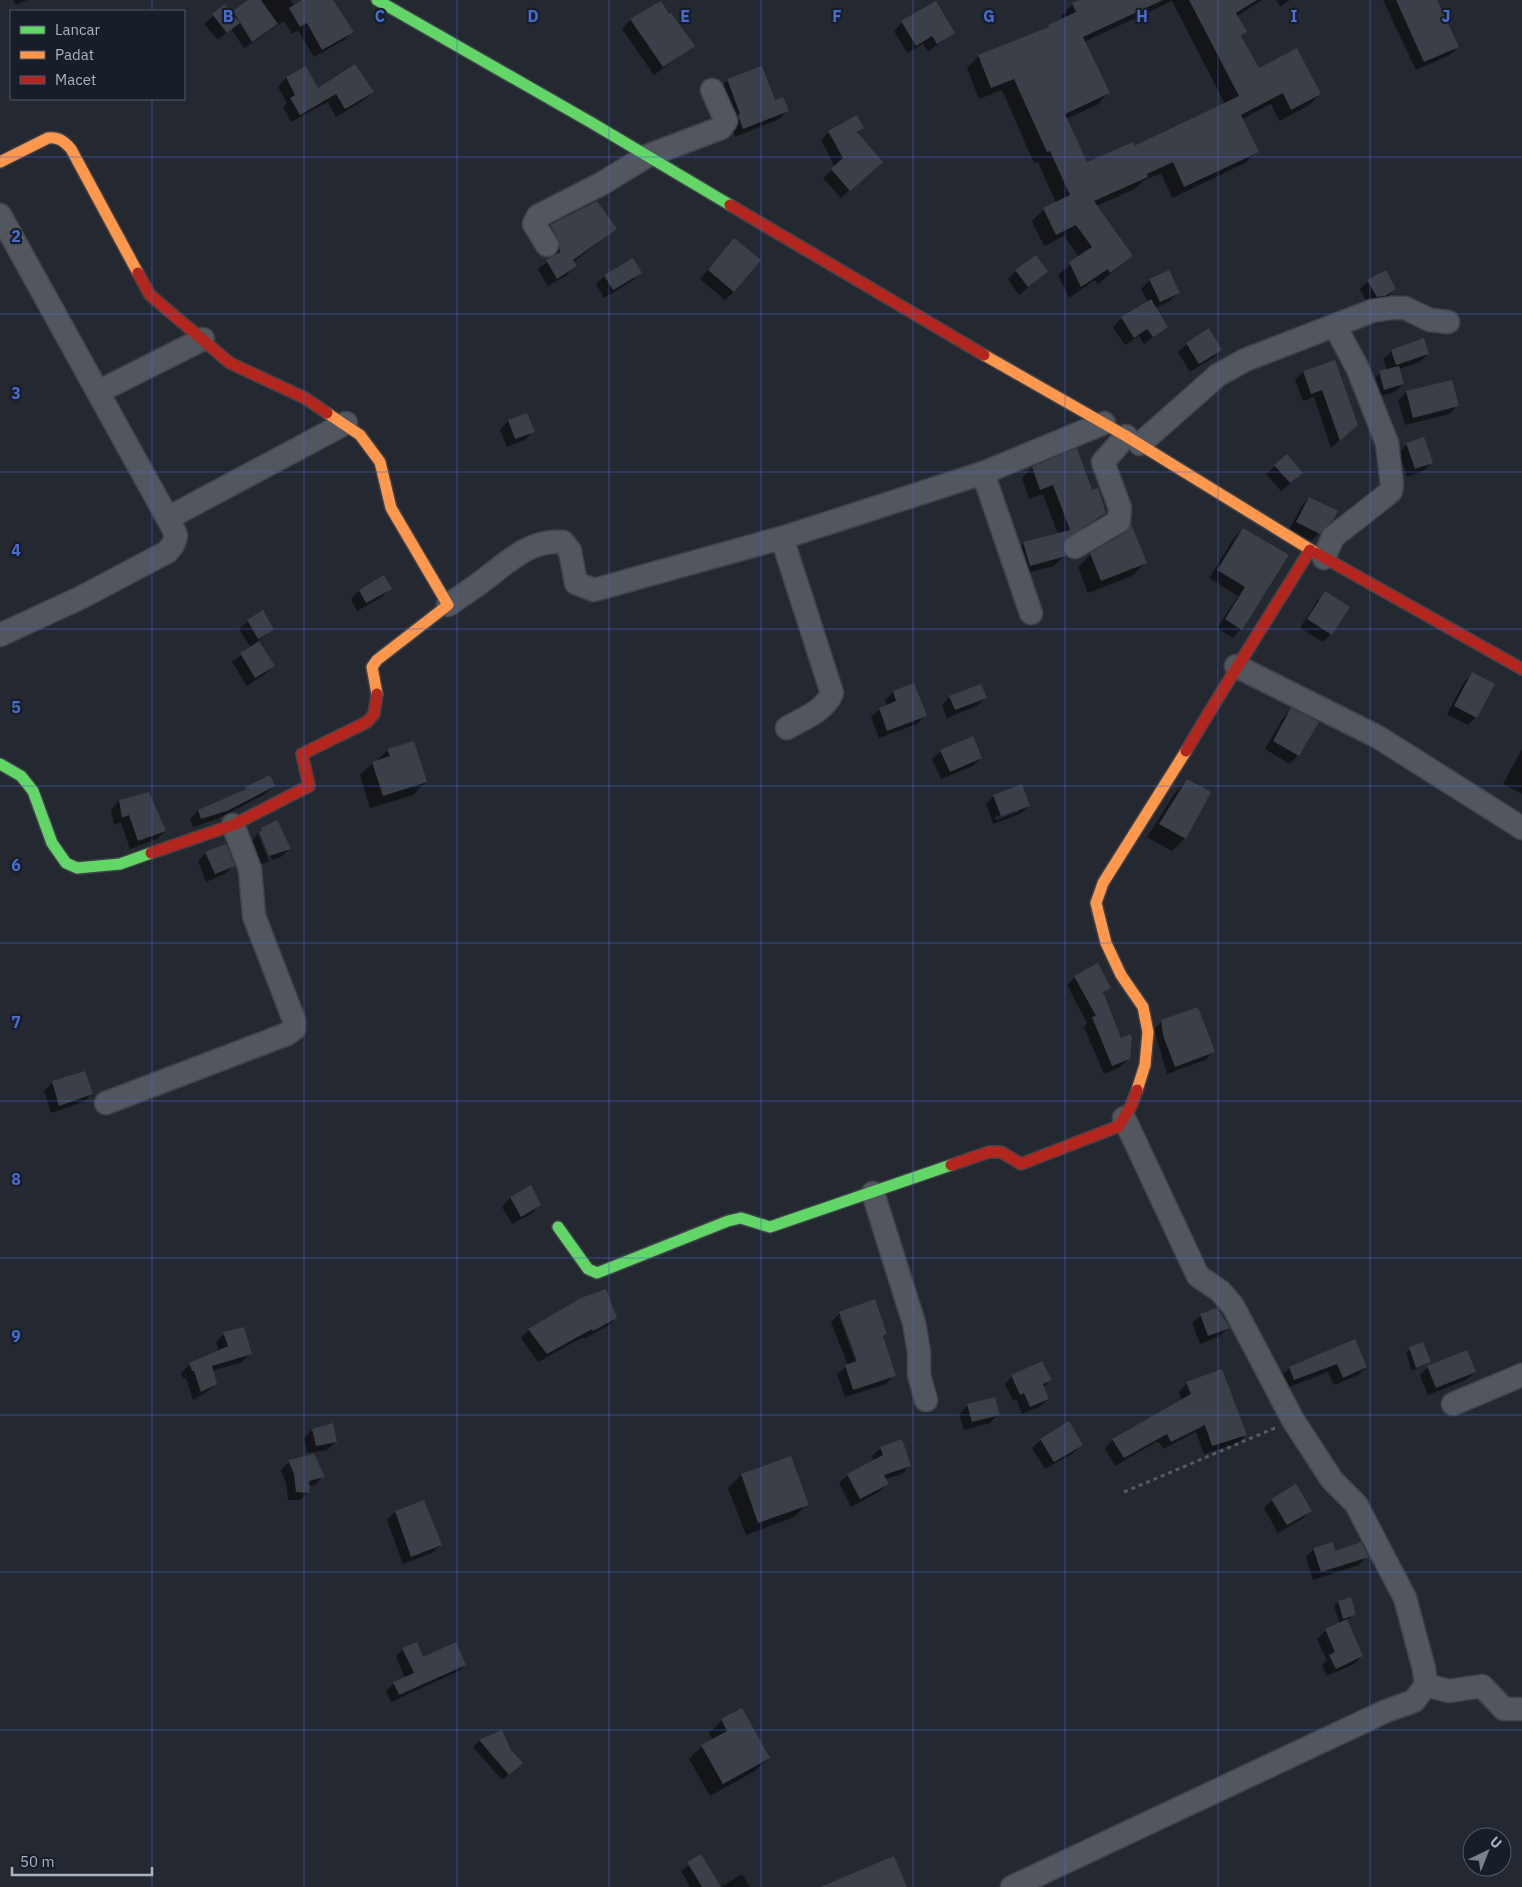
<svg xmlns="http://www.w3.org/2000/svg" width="1522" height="1887" font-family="'IBM Plex Sans',sans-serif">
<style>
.shadow{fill:#0007;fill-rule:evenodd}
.building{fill:#3b3f47}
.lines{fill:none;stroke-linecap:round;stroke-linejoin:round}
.street-casing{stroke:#404349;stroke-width:25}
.fast-casing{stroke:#404349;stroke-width:14}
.slow-casing{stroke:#404349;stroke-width:14}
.jam-casing{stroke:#404349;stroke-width:14}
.path{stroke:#565a62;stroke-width:3;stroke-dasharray:4 4;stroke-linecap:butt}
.street{stroke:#52575f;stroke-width:22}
.fast{stroke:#63d668;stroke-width:11}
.slow{stroke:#ff974d;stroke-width:11}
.jam{stroke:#b3261e;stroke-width:11}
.grid{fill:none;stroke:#486cd2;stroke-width:1;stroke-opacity:0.55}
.grid-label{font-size:16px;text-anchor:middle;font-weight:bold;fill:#486cd2;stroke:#171e2a;stroke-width:4.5;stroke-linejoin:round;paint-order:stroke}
</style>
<rect width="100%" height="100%" fill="#242830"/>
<g class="shadow">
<path d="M13,0H28L16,5Z"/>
<path d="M250,0H290L294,6L304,0H332L352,32L344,40L314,57L298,30L292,34L284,21L244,48L231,29L218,40L204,24L225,6L231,14Z"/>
<path d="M1083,0H1262L1237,16L1246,32L1241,37L1258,70L1320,94L1308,106L1279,121L1271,104L1242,119L1257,151L1245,163L1172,198L1161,173L1143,181L1135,189L1096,206L1132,256L1098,284L1095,280L1069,298L1058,275L1079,257L1064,236L1044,246L1032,221L1044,209L1056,203L1038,162L1034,163L1002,90L979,99L967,68L979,56L1044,31L1063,20L1061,16L1073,4ZM1172,1L1225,104L1134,147L1086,164L1066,119L1097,105L1108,93L1084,42Z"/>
<path d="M1276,0H1290L1280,7Z"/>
<path d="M1383,0H1434L1458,47L1450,55L1416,70Z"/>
<path d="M660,2L668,16L693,46L654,75L622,29L630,20Z"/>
<path d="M902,22L953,33L928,52L923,44L907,53L894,31Z"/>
<path d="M305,68L317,90L373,92L364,100L336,117L328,102L291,122L283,107L287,103L278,87L286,78Z"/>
<path d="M728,80L774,102L787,111L779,119L735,137L719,88Z"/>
<path d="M862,128L857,134L873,170L841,198L823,178L835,167L821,140L829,132Z"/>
<path d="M551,226L616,229L573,262L575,266L567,275L548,286L538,269L552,258L550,247L542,234Z"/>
<path d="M734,240V291L725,300L700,279Z"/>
<path d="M1016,271L1047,272L1019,295L1008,279Z"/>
<path d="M641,272L632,281L604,298L596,284L605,276Z"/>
<path d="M1168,272L1178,293L1170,301L1155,308L1166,327L1144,344L1139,336L1125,345L1113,327L1122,318L1148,302L1141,289L1150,280Z"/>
<path d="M1368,281L1395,289L1386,298L1368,305L1360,289Z"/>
<path d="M1187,344L1221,350L1213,358L1190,372L1178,352Z"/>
<path d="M1392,351L1428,354L1420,362L1399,369L1403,384L1395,392L1376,397L1372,381L1380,373L1387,371L1383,359Z"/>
<path d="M1334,361L1348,433L1331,448L1314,397L1303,401L1295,380L1303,372Z"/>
<path d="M1406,392L1458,405L1449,414L1405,425L1398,401Z"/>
<path d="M527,414L533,431L525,440L507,447L500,430L508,421Z"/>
<path d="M1407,444L1431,463L1423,471L1407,477L1399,452Z"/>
<path d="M1076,450L1091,492L1105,513L1095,523L1062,544L1061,548L1064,556L1054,566L1019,575L1013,554L1024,543L1058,534L1043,494L1029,499L1022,478L1032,468Z"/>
<path d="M1286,456L1293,481L1281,491L1266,474Z"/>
<path d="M1309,498L1332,520L1311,541L1289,530L1301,507Z"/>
<path d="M1131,526L1145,563L1132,576L1088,593L1078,567L1091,554L1121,537Z"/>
<path d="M1243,529L1287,556L1241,629L1233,638L1217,628L1238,596L1209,578L1234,538Z"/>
<path d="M384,577L390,588L382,597L357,611L351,599L359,591Z"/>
<path d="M1325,593L1331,634L1323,642L1300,628L1317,601Z"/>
<path d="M248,621L272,629L258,641L273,666L265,674L247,686L232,662L251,648L239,629Z"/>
<path d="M1473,673L1476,717L1468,725L1447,714L1464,682Z"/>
<path d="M913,685L925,716L917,724L879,738L871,717L880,709L887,706L885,700L893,692Z"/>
<path d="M950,697L985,698L977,706L947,718L942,705Z"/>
<path d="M1291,710L1298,755L1290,764L1265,749L1283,718Z"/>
<path d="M1522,749V794L1503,784Z"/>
<path d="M388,750L426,782L413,795L370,808L360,775Z"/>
<path d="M941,751L981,758L973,766L941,779L932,759Z"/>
<path d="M1188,780L1185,838L1172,851L1147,837L1175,793Z"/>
<path d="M273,786L265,794L217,819L193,827L190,819L198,811L241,793L246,788Z"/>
<path d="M994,796L1028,806L1020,814L993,824L986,804ZM1020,808V811L996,820L995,817Z"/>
<path d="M119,801L165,831L157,839L130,849L121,822L114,825L111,810Z"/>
<path d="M262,829L289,849L281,857L272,860L259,832Z"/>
<path d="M258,833L269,861L260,864L251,842Z"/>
<path d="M206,853L233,865L225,874L206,882L198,861Z"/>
<path d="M1075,977L1109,987L1102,994L1129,1058L1120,1067L1104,1074L1084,1027L1087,1023L1067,985Z"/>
<path d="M1162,1021L1213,1052L1205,1060L1167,1074L1154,1029Z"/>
<path d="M53,1082L92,1094L83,1102L51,1113L44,1091Z"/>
<path d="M530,1187L539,1205L531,1214L512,1224L502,1207L510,1198Z"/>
<path d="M840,1313L886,1334L882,1338L894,1376L886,1384L845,1397L837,1374L848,1365L831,1322ZM839,1316H842L861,1366L858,1367Z"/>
<path d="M1201,1315L1228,1328L1220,1336L1200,1344L1192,1323Z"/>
<path d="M616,1318L608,1326L584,1339L583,1337L538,1362L521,1338L529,1330Z"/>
<path d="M224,1334L250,1354L242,1362L212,1371L215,1384L207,1392L193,1400L186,1378L183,1379L181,1373L190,1364L219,1351L216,1342Z"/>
<path d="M1355,1341L1366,1367L1358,1375L1334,1385L1328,1372L1286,1388L1281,1376L1290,1368Z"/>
<path d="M1423,1344L1429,1362L1412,1371L1406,1352Z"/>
<path d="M1428,1367L1475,1372L1466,1380L1428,1395L1420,1375Z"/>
<path d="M1012,1376L1050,1380L1043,1387L1048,1399L1041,1406L1022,1414L1016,1399L1013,1401L1005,1384Z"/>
<path d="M1187,1383L1246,1434L1238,1443L1204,1454L1196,1432L1163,1449L1158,1441L1115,1466L1105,1448L1113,1440L1182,1401L1179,1392Z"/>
<path d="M968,1405L998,1414L990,1423L964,1430L959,1414Z"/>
<path d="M312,1430L336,1442L327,1450L307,1453L304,1438Z"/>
<path d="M1041,1440L1081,1445L1073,1453L1045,1469L1032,1448Z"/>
<path d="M881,1448L910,1465L902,1474L885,1479L887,1484L879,1492L851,1507L839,1483L848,1475L874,1461L872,1456Z"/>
<path d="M790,1458L807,1504L794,1517L746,1535L728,1488L741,1475Z"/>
<path d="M289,1462L323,1476L315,1485L308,1486V1492L300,1500H288L286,1483L281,1470Z"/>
<path d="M1272,1500L1310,1511L1302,1519L1278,1533L1264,1508Z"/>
<path d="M395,1512L440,1545L432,1553L403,1564L387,1520Z"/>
<path d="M1314,1549L1335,1553L1367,1556L1359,1565L1313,1580L1306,1557Z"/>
<path d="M1350,1599L1355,1615L1346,1620L1362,1656L1354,1664L1327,1676L1322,1665L1327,1660L1317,1639L1326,1630L1340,1624L1334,1606L1338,1602Z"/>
<path d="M403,1649L423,1659L465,1665L457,1672L391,1702L386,1691L394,1684L405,1678L396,1656Z"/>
<path d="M741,1710L768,1758L755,1771L710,1796L689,1759L702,1746L713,1740L709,1733L722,1720Z"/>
<path d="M502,1732L515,1769L502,1780L473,1747L479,1741Z"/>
<path d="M701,1856L720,1887H690L681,1871Z"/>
<path d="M742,1874L750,1887H721Z"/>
</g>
<g class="building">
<path d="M248,0H261L278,24L252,42L233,11Z"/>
<path d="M302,0H333L354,32L322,50L307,23L300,27L289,8Z"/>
<path d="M1080,0H1163L1083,37L1110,93L1065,114L1087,162L1133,142L1134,146L1239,96L1189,0H1257L1236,13L1247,32L1241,36L1259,68L1297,48L1321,94L1291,110L1283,93L1241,115L1259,152L1184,187L1173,162L1147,174L1148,177L1094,201L1133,256L1110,273L1108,269L1081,287L1069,262L1092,247L1076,225L1056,235L1043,208L1070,195L1050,151L1047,152L1014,79L991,88L978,55L1049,27L1048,25L1076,12L1072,3Z"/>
<path d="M1396,0H1437L1459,47L1424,62Z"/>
<path d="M661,1L669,14L671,13L695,46L663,67L630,19Z"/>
<path d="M936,1L955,33L937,44L932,36L916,46L901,21Z"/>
<path d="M225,4L240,23L227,33L212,14Z"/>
<path d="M355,64L374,92L345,109L336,94L300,115L290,98L295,95L286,77L306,66L318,88Z"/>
<path d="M762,66L775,100L783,97L789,111L743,129L738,115L740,114L727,79Z"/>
<path d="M857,115L864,128L857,132L883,162L850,191L831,169L843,158L828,131Z"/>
<path d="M597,201L617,229L573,260L577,266L557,279L546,260L560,252L558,239L550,225Z"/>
<path d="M734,238L761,260L734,292L708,270Z"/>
<path d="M1036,255L1048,272L1028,287L1015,270Z"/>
<path d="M633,258L642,273L613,290L604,275Z"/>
<path d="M1169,270L1180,293L1160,302L1149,279Z"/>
<path d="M1386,270L1396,289L1385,296L1377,297L1367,280Z"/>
<path d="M1151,299L1168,327L1153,337L1147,329L1134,338L1121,317Z"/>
<path d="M1209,328L1222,350L1199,364L1186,343Z"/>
<path d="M1424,338L1429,354L1396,365L1391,350Z"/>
<path d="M1335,360L1358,425L1340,441L1322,390L1311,394L1303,371Z"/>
<path d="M1399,366L1404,384L1384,390L1379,371Z"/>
<path d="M1452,380L1459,406L1413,418L1406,391Z"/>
<path d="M527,413L535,432L515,439L508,420Z"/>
<path d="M1424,437L1433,463L1415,469L1406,443Z"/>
<path d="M1077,448L1092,490L1098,488L1106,513L1064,540L1062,548L1066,556L1030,566L1023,542L1070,530L1053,485L1040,490L1032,467Z"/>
<path d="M1287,454L1303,473L1290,483L1274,465Z"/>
<path d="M1309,497L1338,511L1333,520L1320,534L1296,522Z"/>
<path d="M1131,524L1147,563L1101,581L1090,553L1126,532Z"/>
<path d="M1243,528L1289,555L1242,630L1225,619L1245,587L1217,570Z"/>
<path d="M384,575L392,589L366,603L359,590Z"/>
<path d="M1325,591L1350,607L1332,635L1307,619Z"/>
<path d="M263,610L274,630L258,639L247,620Z"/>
<path d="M259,641L275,666L255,678L240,653Z"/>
<path d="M1472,672L1495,684L1477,718L1454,706Z"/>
<path d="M914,683L927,716L887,731L879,708L896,701L893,691Z"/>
<path d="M981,684L987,698L955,710L949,696Z"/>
<path d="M1291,708L1319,722L1299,756L1273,741Z"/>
<path d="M973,736L982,758L950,772L940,750Z"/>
<path d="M414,741L427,782L383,796L372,762L390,756L387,749Z"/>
<path d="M270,775L275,786L227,811L201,819L198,810L246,789L245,787Z"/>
<path d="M1187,779L1211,792L1186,839L1159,824Z"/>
<path d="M1022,784L1030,806L1001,816L993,795Z"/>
<path d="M149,792L166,831L138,841L129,815L122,818L119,800Z"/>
<path d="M277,820L291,849L269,856L259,832L262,830L261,828Z"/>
<path d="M226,844L235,866L215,874L205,852Z"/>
<path d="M1098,963L1111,988L1103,992L1121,1038L1130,1034L1132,1038L1130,1059L1112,1066L1092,1017L1096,1016L1074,976Z"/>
<path d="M1198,1007L1215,1052L1175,1067L1163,1035L1161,1020Z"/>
<path d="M85,1071L93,1094L59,1106L52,1081Z"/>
<path d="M531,1185L541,1205L521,1217L510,1197Z"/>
<path d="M606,1289L617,1318L593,1331L592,1329L547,1354L528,1329L581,1298Z"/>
<path d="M875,1299L887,1334L883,1336L896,1376L853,1390L845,1365L857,1361L839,1312Z"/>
<path d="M1217,1308L1230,1328L1208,1336L1200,1314Z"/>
<path d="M244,1327L252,1354L212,1366L217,1384L201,1392L194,1371H192L189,1363L228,1346L223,1332Z"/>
<path d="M1355,1339L1367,1367L1343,1378L1337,1364L1294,1380L1289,1367Z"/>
<path d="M1423,1342L1431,1362L1416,1368L1409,1347Z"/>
<path d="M1467,1350L1476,1372L1436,1388L1427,1366Z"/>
<path d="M1042,1361L1052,1380L1043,1384L1049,1399L1030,1407L1024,1393L1020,1395L1011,1375Z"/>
<path d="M1222,1369L1247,1435L1212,1446L1205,1425L1171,1442L1167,1434L1124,1458L1112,1439L1191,1394L1186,1382Z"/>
<path d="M995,1397L1000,1415L972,1422L967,1404Z"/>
<path d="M1069,1421L1083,1445L1054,1462L1040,1439Z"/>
<path d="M333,1423L337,1442L316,1446L312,1429Z"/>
<path d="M902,1439L911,1466L884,1475L889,1484L860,1499L847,1474L883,1455L880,1447Z"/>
<path d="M314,1454L325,1477L309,1481L310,1493L296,1492L294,1474L288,1460Z"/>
<path d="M791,1456L809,1505L758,1523L741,1474Z"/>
<path d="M1296,1484L1312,1511L1287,1525L1271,1499Z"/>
<path d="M424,1500L442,1545L411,1557L395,1511Z"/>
<path d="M1333,1542L1335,1551L1361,1542L1369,1557L1321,1572L1313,1548Z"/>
<path d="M1351,1597L1356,1615L1343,1619L1338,1601Z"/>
<path d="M1347,1619L1363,1656L1336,1669L1329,1655L1335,1652L1325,1629Z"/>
<path d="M417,1642L423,1657L456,1642L466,1665L399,1695L393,1682L414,1673L402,1648Z"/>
<path d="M742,1708L770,1758L723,1784L701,1745L727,1731L721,1719Z"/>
<path d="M502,1730L511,1750L523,1763L509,1775L479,1740Z"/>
<path d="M701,1854L721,1887H702L687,1862Z"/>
<path d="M894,1856L907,1887H820Z"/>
</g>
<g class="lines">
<g class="street-casing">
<g id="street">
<path d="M0,215L173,528L176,536L173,545L167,552L82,597L0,635"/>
<path d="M547,245L534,224L538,216L601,184L647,156L721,128L726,121L712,90"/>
<path d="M100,391L203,339"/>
<path d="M1140,444L1218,375L1245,360L1372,311L1392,308H1405L1430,320L1448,322"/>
<path d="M983,473L1031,613"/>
<path d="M168,518L346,423"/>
<path d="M782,538L832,693C825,711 802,719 787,728"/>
<path d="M1075,547L1119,521L1120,508L1103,462L1126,436"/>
<path d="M1324,558L1333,537L1384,497L1391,491L1392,485L1387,443L1357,367L1335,326"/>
<path d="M448,605C460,597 472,589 484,580C508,562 530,539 563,542L570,551L576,583L594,590L788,536L983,473L1104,423"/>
<path d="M1236,666L1378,737L1522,828"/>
<path d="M106,1103L287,1034L294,1029V1020L254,916L250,869L233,825"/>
<path d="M873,1193L914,1323L919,1352V1375L926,1400"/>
<path d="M1453,1404L1522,1375"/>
<path d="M1426,1685L1449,1691L1482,1686L1504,1709H1522"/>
<path d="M1012,1887L1386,1711L1414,1701L1426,1685L1424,1669L1405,1598L1356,1504L1332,1480L1293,1420L1233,1306L1220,1291L1198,1276L1124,1118"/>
</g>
</g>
<g class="fast-casing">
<g id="fast">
<path d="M377,0L592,123L730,205"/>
<path d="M0,764L21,776L33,791L52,843L66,863L77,868L120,864L151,853"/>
<path d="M558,1227L588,1269L597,1273L728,1221L741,1218L770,1227L951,1165"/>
</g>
</g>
<g class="slow-casing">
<g id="slow">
<path d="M0,162L48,138C59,137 64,141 71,149L138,273"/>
<path d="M984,355L1126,436L1316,553"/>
<path d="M327,413L360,435L380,462L391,508L448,605L377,660L372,667L377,694"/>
<path d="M1137,1090L1145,1065L1148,1032L1143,1007L1121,975L1106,943L1096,903L1103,883L1186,751"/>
</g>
</g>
<g class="jam-casing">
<g id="jam">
<path d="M730,205L984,355"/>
<path d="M138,273L150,295L230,363L305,398L327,413"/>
<path d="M1316,553L1522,669"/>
<path d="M1186,751C1226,683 1269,617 1310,550"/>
<path d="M151,853L233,825L309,786L302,754L367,722L374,714L377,694"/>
<path d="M951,1165L989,1152H1001L1021,1164L1119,1126L1131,1106L1137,1090"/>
</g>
</g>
<path class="path" d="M1124,1492L1275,1428"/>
<use href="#street" class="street"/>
<use href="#fast" class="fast"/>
<use href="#slow" class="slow"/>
<use href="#jam" class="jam"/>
</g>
<path class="grid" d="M152,0V11M304,0V1887M457,0V1887M609,0V1887M761,0V1887M913,0V1887M1065,0V1887M1218,0V1887M1370,0V1887M152,99V1887M0,157H1522M0,314H1522M0,472H1522M0,629H1522M0,786H1522M0,943H1522M0,1101H1522M0,1258H1522M0,1415H1522M0,1572H1522M0,1730H1522"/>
<g class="grid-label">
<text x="228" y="22">B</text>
<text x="380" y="22">C</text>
<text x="533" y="22">D</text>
<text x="685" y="22">E</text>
<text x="837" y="22">F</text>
<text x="989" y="22">G</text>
<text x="1142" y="22">H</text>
<text x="1294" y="22">I</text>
<text x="1446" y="22">J</text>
<text x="16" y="242">2</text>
<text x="16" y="399">3</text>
<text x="16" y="556">4</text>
<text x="16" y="713">5</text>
<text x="16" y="871">6</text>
<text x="16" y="1028">7</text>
<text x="16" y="1185">8</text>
<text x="16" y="1342">9</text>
</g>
<rect x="10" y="10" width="175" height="90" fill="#171e2a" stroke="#525a68"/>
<rect x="20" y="26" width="25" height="8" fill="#63d668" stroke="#525a68"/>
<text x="55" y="35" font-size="15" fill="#abb3c4">Lancar</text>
<rect x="20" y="51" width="25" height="8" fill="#ff974d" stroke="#525a68"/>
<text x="55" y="60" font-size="15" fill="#abb3c4">Padat</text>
<rect x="20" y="76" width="25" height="8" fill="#b3261e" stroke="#525a68"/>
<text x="55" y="85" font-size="15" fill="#abb3c4">Macet</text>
<g transform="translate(1487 1852) rotate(43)"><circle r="24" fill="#171e2a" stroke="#525a68"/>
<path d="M0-4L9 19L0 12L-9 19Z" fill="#7c8290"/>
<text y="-8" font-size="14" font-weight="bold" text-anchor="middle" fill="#abb3c4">U</text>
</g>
<path d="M12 1867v8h140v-8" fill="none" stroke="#abb3c4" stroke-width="2.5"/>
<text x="20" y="1867" font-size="15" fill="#abb3c4" stroke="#171e2a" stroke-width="4" paint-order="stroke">50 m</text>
</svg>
